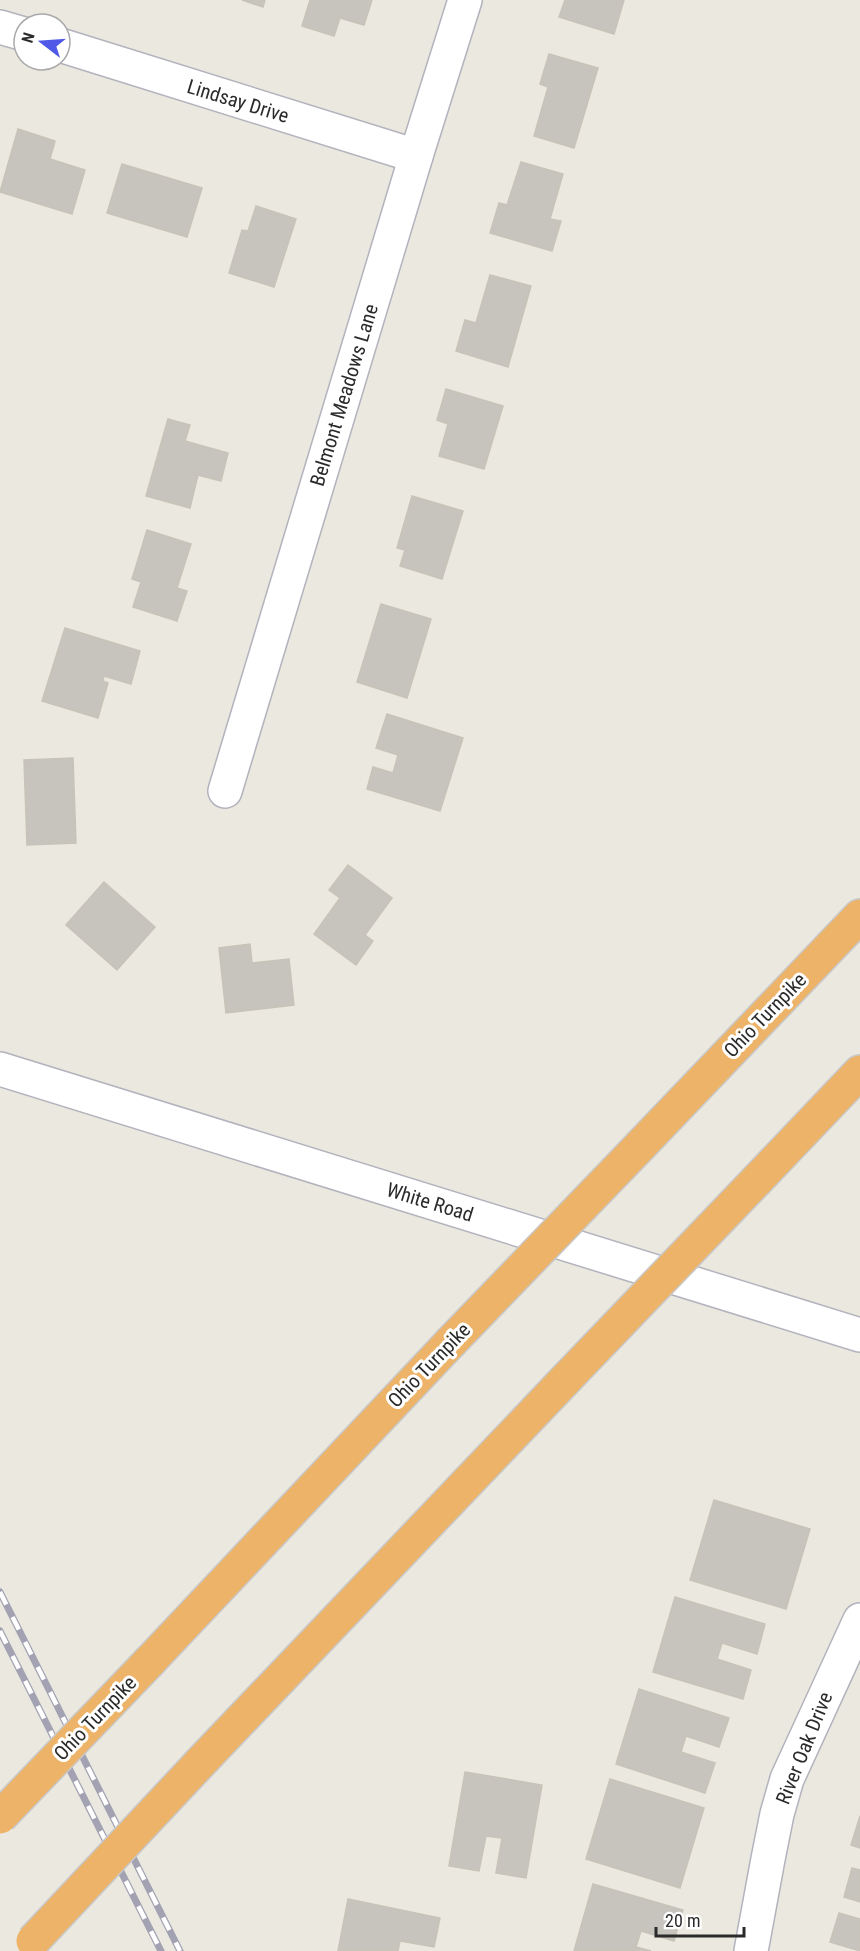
<svg xmlns="http://www.w3.org/2000/svg" width="860" height="1951" font-family="'Roboto Condensed',sans-serif">
<style>
.building{fill:#c7c4be;stroke:#c7c3b8;stroke-width:1.5}
.lines{fill:none;stroke-linecap:round;stroke-linejoin:round}
.minor-casing{stroke:#b2b3bd;stroke-width:36}
.highway-casing{stroke:#c8c8c8;stroke-width:36}
.minor{stroke:#fff;stroke-width:33}
.highway{stroke:#edb368;stroke-width:33}
.rail-casing{stroke:#a2a2b3;stroke-width:7}
.rail{stroke:#fff;stroke-width:4.5;stroke-dasharray:14;stroke-linecap:butt}
.highway-bridge-casing{stroke:#c8c8c8;stroke-width:36;stroke-linecap:butt}
.highway-bridge{stroke:#edb368;stroke-width:33}
.labels{text-anchor:middle;stroke-width:6;stroke-linejoin:round;paint-order:stroke}
.street-label{font-size:20px;fill:#2b2b2b;stroke:#fff}
</style>
<rect width="100%" height="100%" fill="#ebe8df"/>
<g class="building">
<path d="M242,0H265L263,7Z"/>
<path d="M310,0H372L364,25L340,18L334,36L302,26Z"/>
<path d="M565,0H624L614,34L559,17Z"/>
<path d="M549,54L598,68L574,148L534,136L548,87L540,84Z"/>
<path d="M18,129L55,141L50,159L85,170L72,214L0,192Z"/>
<path d="M521,162L563,174L550,219L561,221L552,251L490,233L499,203L507,205Z"/>
<path d="M122,164L202,188L187,237L107,213Z"/>
<path d="M256,206L296,219L274,287L229,273L242,230L248,231Z"/>
<path d="M490,275L531,286L508,367L456,351L465,320L476,323Z"/>
<path d="M446,389L503,406L484,469L439,456L448,424L437,420Z"/>
<path d="M168,419L190,425L185,441L228,453L221,481L198,475L190,508L146,496Z"/>
<path d="M412,496L463,511L442,579L400,566L405,550L397,548Z"/>
<path d="M147,530L191,544L177,588L187,591L177,621L133,607L141,582L132,579Z"/>
<path d="M381,604L431,619L407,698L357,682Z"/>
<path d="M65,628L140,651L131,684L104,676L103,681L108,683L98,718L42,701Z"/>
<path d="M387,714L463,738L440,811L367,789L373,767L393,773L398,755L376,748Z"/>
<path d="M73,758L76,843L27,845L24,760Z"/>
<path d="M348,865L392,898L365,935L373,941L356,965L314,934L340,898L329,890Z"/>
<path d="M104,882L155,927L117,970L66,925Z"/>
<path d="M250,944L252,963L289,959L294,1005L226,1013L219,948Z"/>
<path d="M714,1500L810,1529L786,1609L690,1580Z"/>
<path d="M675,1597L765,1624L757,1654L722,1643L717,1659L751,1670L743,1699L653,1672Z"/>
<path d="M639,1689L729,1718L719,1747L686,1736L681,1752L715,1763L705,1793L616,1764Z"/>
<path d="M465,1772L542,1785L526,1878L496,1873L502,1838L486,1836L479,1871L449,1866Z"/>
<path d="M610,1779L704,1808L680,1888L586,1859Z"/>
<path d="M860,1816V1848L851,1845Z"/>
<path d="M852,1868L860,1870V1902L844,1897Z"/>
<path d="M593,1884L683,1910L674,1941L641,1931L636,1947L651,1951H574Z"/>
<path d="M348,1899L440,1918L434,1947L400,1941L398,1951H338Z"/>
<path d="M839,1913L860,1919V1951L830,1942Z"/>
</g>
<g class="lines">
<g class="minor-casing">
<g id="minor">
<path d="M0,27L24,34"/>
<path d="M60,45L416,156"/>
<path d="M225,791L416,156L465,0"/>
<path d="M0,1069L860,1335"/>
<path d="M751,1951L768,1859L777,1814L787,1779L860,1620"/>
</g>
</g>
<g class="highway-casing">
<g id="highway">
<path d="M641,1145L860,916"/>
<path d="M757,1180L860,1072"/>
<path d="M150,1661L449,1344"/>
<path d="M199,1764L566,1379"/>
</g>
</g>
<use href="#minor" class="minor"/>
<use href="#highway" class="highway"/>
<g class="rail-casing">
<g id="rail">
<path d="M0,1592L180,1951"/>
<path d="M0,1631L161,1951"/>
</g>
</g>
<use href="#rail" class="rail"/>
<g class="highway-bridge-casing">
<g id="highway-bridge">
<path d="M449,1344L641,1145"/>
<path d="M566,1379L757,1180"/>
<path d="M0,1817L150,1661"/>
<path d="M33,1941L199,1764"/>
</g>
</g>
<use href="#highway-bridge" class="highway-bridge"/>
</g>
<g class="labels">
<g class="street-label">
<text transform="translate(238 101) rotate(17)" y="7">Lindsay Drive</text>
<text transform="translate(344 395) rotate(-73)" y="7">Belmont Meadows Lane</text>
<text transform="translate(765 1015) rotate(-46)" y="7">Ohio Turnpike</text>
<text transform="translate(430 1202) rotate(17)" y="7">White Road</text>
<text transform="translate(429 1365) rotate(-46)" y="7">Ohio Turnpike</text>
<text transform="translate(95 1718) rotate(-46)" y="7">Ohio Turnpike</text>
<text transform="translate(804 1748) rotate(-68)" y="7">River Oak Drive</text>
</g>
</g>
<g transform="translate(42 42) rotate(287)"><circle r="28" fill="#ffffff" stroke="#aaaaaa" stroke-width="1.5"/>
<path d="M0-4.5L10 22L0 15L-10 22Z" fill="#5059e7"/>
<text y="-9" font-size="16" font-weight="bold" text-anchor="middle" fill="#2b2b2b">N</text>
</g>
<path d="M656 1927v9h88v-9" fill="none" stroke="#2b2b2b" stroke-width="3"/>
<text x="665" y="1927" font-size="18" fill="#2b2b2b" stroke="#ffffff" stroke-width="4.5" paint-order="stroke">20 m</text>
</svg>
